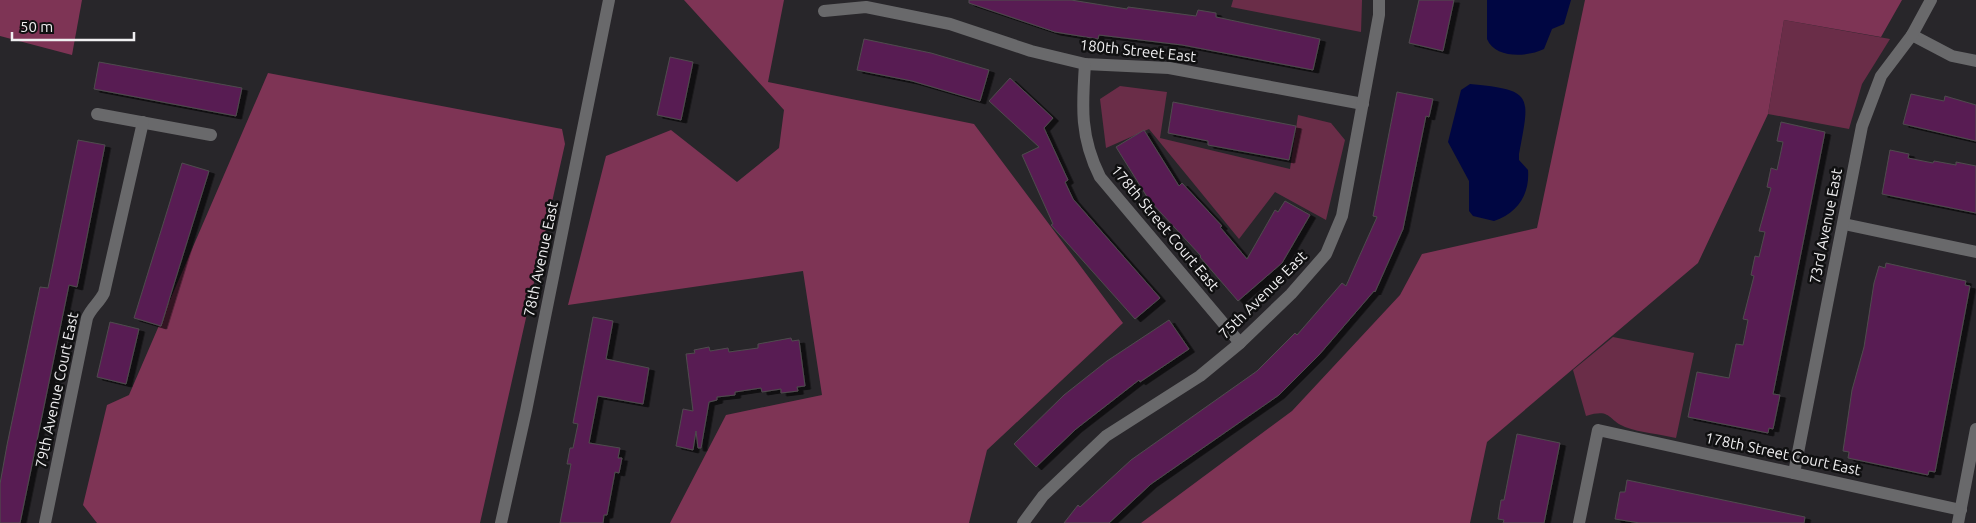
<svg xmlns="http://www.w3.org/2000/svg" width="1976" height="523" font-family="Ubuntu,sans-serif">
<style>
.green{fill:#6a2d48}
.forest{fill:#7e3455}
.water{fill:#000642}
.building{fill:#581e52;stroke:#4f4b4e;filter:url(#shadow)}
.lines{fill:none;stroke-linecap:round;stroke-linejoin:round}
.minor{stroke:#69696b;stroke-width:12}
.labels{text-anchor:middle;stroke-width:5;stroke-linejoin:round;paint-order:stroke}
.street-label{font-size:15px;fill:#f0eff1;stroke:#101011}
</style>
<defs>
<filter id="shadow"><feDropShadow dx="5.5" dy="3" stdDeviation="0" flood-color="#0009"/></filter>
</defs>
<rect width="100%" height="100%" fill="#28262a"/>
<g class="green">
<path d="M1233,0H1362L1361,32L1231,7Z"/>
<path d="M1784,20L1890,39L1862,84L1849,129L1768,114Z"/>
<path d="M1120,86L1167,92L1160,138L1290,169L1298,115L1331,123L1345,140L1326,220L1275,192L1239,239L1149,129L1106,148L1100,99Z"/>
<path d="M1613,337L1694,353L1676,438C1660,434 1641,433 1625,427C1607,420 1612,408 1586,416L1573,370Z"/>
</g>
<g class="forest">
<path d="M0,0H82L72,55L0,36Z"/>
<path d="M684,0H784L768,82L974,124L1123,323L987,450L969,523H670L726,415L822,395L803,271L568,305L606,156L671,130L737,182L779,148L784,110Z"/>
<path d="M1585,0H1902L1881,37L1784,20L1768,114L1698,263L1487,442L1470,523H1141L1292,411L1400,295L1422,254L1537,228Z"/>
<path d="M268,73L562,129L565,144L480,523H97L83,505L107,405L129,395Z"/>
</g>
<g class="water">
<path d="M1487,0H1571L1564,24L1552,29L1544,49C1528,57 1495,59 1487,39Z"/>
<path d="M1470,84C1534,90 1530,95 1519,154V160L1528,170C1530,195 1517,213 1494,221L1473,216L1469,211V181L1448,142L1461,90Z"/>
</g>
<g class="building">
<path d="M969,0H1071L1127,9L1128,7L1196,16L1198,10L1216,13V17L1320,39L1313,70L1182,45L1099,35L1098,39L1055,32L969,3Z"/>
<path d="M1419,0H1454L1443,51L1409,43Z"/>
<path d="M864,39L931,53L989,70L980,101L912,81L857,70Z"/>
<path d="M670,57L693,62L681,120L657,115Z"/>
<path d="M99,62L242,88L236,116L94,89Z"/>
<path d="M1010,78L1053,118L1044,128L1068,180L1065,182L1073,199L1160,298L1135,319L1051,225L1053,224L1022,155L1039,147L989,101Z"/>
<path d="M1397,92L1433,99L1429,117L1426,116L1403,229L1375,292L1374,291L1319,355L1279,395L1151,484L1109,523H1064L1078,505L1080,507L1131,460L1257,371L1295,333L1297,335L1342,283L1346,286L1377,217L1373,216Z"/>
<path d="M1911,94L1944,101L1945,96L1976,105V141L1903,124Z"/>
<path d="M1173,102L1296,126L1289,160L1208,145V141L1168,133Z"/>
<path d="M1781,122L1825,132L1773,394L1780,395L1773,429L1769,428L1768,433L1688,417L1697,372L1729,378L1736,344L1743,345L1748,320L1743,319L1754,276L1751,275L1755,256L1759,257L1765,232L1759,231L1771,188L1767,187L1771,168L1777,170L1783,142L1777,141Z"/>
<path d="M1144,130L1179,186L1182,183L1222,226L1220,227L1247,259L1275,210L1278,212L1285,201L1310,215L1282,263L1238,301L1200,257L1201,256L1149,200L1116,147Z"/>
<path d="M78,140L105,145L77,287L69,285L20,523H0V484L7,445L40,287L48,288Z"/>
<path d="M1890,150L1909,154L1908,158L1933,163L1934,161L1956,165V162L1976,166V213L1882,194Z"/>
<path d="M182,163L209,171L161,326L134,318Z"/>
<path d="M1886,263L1966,281L1965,285L1970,286L1935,472L1929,471L1928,475L1848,458L1849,452L1843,451L1852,390L1864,347L1874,283L1879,266L1885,268Z"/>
<path d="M593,317L613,321L606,359L649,368L643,404L598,396L589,443L620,448L618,458H622L619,473L615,472L607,515H604L603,523H560L571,464H567L570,448H573L578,424L573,423Z"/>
<path d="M1169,320L1189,349L1140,382L1139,380L1076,429L1036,467L1014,444L1064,395L1107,361Z"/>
<path d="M110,322L139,329L126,384L97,377Z"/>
<path d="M791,338L792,341L799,340L805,386L797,387L798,391L781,393V389L762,392L761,388L735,392V395L717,397V400L709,402L701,448H698L696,431L693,450L676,446L683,409L693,411L686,354L695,353L694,350L709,347L710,351L728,348L729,352L758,348V344Z"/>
<path d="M1517,434L1560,443L1544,523H1503L1504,520L1498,519L1501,500H1504Z"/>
<path d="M1627,480L1805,517L1804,523H1640L1615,519L1620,492H1625Z"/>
</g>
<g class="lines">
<g class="minor">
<path d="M824,11L866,7L950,24L1031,51L1085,64L1169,68L1363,104"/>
<path d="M1912,35L1952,56L1976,61"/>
<path d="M1085,64C1082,107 1080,137 1100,177L1240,343"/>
<path d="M97,114L211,135"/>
<path d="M1844,224L1976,252"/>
<path d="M1794,473L1862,126L1881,76L1912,35L1931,0"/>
<path d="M45,523L87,318C91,308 99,303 104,293L143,122"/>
<path d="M501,523L526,411L609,0"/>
<path d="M1023,523L1043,496L1106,436L1200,376L1240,343L1291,294L1326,254L1342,216L1379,15V0"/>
<path d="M1579,523L1598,430L1961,510"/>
<path d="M1958,523L1976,429"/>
</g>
</g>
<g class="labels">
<g class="street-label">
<text transform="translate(1138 51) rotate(6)" y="5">180th Street East</text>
<text transform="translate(1826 226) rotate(-79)" y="5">73rd Avenue East</text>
<text transform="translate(1165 228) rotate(50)" y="5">178th Street Court East</text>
<text transform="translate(541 259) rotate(-78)" y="5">78th Avenue East</text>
<text transform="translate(1263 295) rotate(-45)" y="5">75th Avenue East</text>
<text transform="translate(57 390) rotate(-78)" y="5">79th Avenue Court East</text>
<text transform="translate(1783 454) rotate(12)" y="5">178th Street Court East</text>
</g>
</g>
<path d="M12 32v8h122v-8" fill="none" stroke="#f0eff1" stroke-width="2.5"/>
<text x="20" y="32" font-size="15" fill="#f0eff1" stroke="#101011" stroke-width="4" paint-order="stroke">50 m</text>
</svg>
